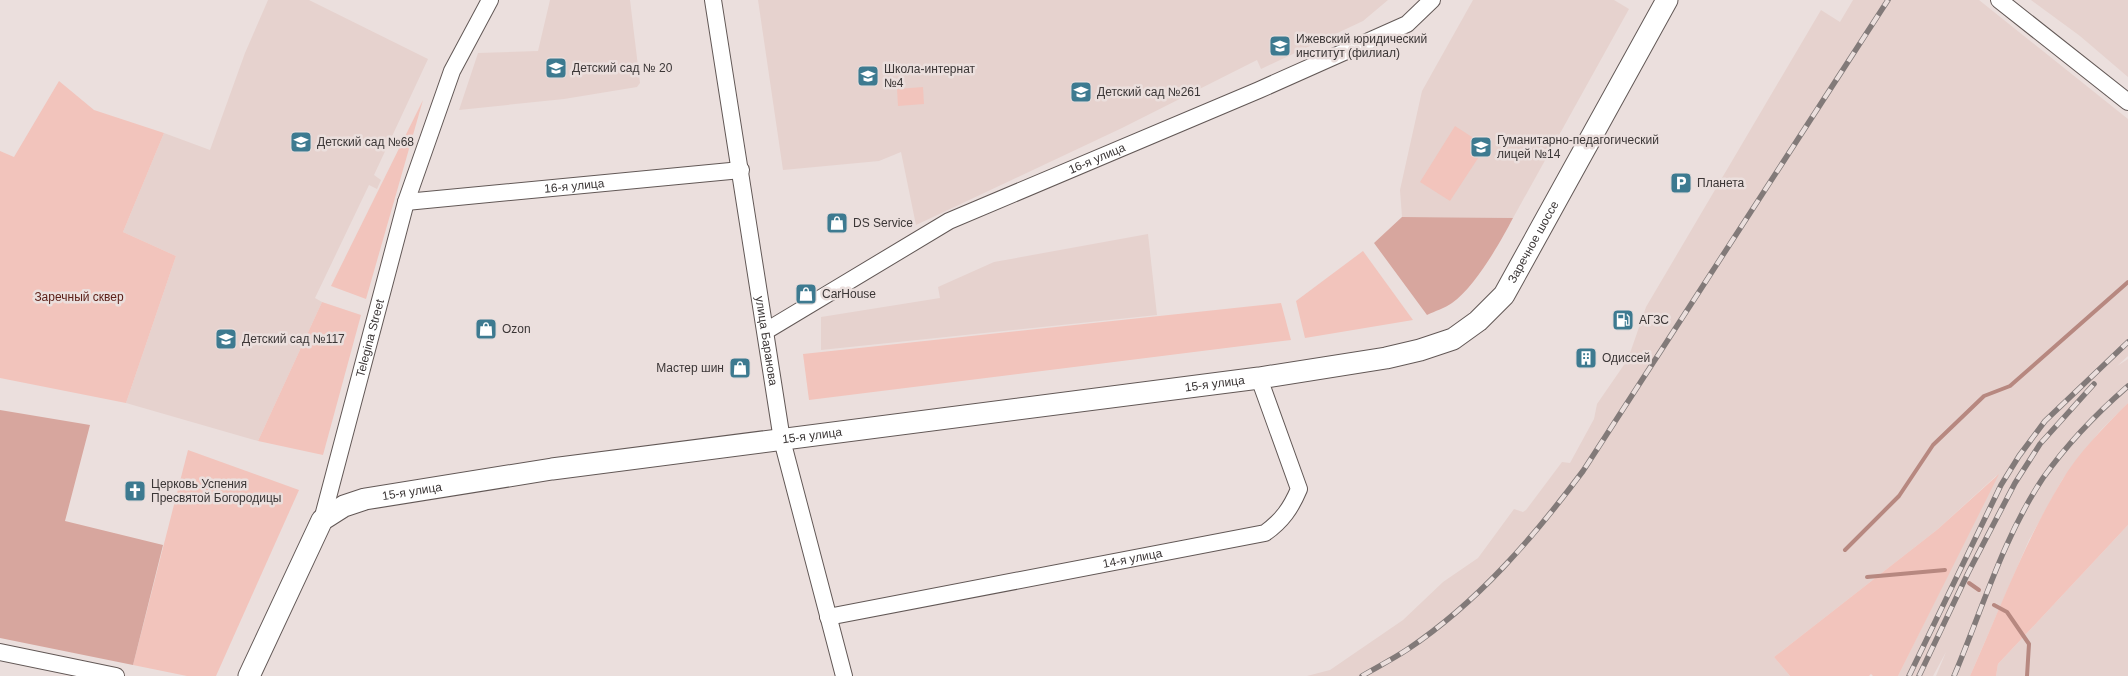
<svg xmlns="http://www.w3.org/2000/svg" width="2128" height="676" font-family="Arial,sans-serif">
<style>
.built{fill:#e6d2ce}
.green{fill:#f2c4bc}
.forest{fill:#d7a69e}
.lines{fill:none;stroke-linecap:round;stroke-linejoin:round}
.stream{stroke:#b78880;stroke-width:4}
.minor-casing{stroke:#625856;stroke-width:18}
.major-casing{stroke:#625856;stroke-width:23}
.minor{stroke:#fff;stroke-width:16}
.major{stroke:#fff;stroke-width:21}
.rail-casing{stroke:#827a79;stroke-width:5.5}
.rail{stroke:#ebdfdd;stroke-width:4;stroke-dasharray:11;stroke-linecap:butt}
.labels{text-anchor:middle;stroke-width:5;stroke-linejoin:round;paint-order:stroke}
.poi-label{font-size:12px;fill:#3b3636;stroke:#ebdfdd;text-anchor:start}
.street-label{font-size:12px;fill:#3b3636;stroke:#ebdfdd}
.park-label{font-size:12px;fill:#5d211a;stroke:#ebdfdd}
</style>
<rect width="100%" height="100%" fill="#ebdfdd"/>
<g class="built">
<path d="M268,0H309L428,59L374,175L381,180L377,189L369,185L315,298L322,302L258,441L126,403L176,256L123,232L164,133L210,150L245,53Z"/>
<path d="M550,0H630L640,83L637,87L564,99L459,110L478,53L538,51Z"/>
<path d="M758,0H1388L1363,21L1261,69L1257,60L1122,128L916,225L901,152L879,161L783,170Z"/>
<path d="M1473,0H1614L1629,9L1513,218L1402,217L1400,190L1422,91Z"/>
<path d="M1853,0H1979L2128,119V356L2117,366L2128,359V403L2100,431L2062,480L2029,540L1970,676H1936L1946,652L1933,676H1898L1997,475L1938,529L1774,657L1790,676H1307L1330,670L1403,620L1443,582L1478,558L1514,509L1523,512L1526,510L1562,462L1570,463L1594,419L1597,404L1628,359L1646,307L1821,10L1840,22Z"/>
<path d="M2031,0H2128V77L2080,36Z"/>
<path d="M1148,234L1157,315L821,350V317L940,298L938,287L994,262Z"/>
<path d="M2128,525V676H1996L1998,664Z"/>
</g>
<g class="green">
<path d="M59,81L94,110L164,133L123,232L176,256L126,403L0,378V151L14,157Z"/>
<path d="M923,87L924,104L898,106L897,89Z"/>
<path d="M423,100L366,299L331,286Z"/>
<path d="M1455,126L1486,146L1450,201L1420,182Z"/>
<path d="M1363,251L1413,320L1305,338L1296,301Z"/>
<path d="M322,302L361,315L323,455L258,441Z"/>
<path d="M1281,303L1291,340L809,400L803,354Z"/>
<path d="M2128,403V525L1998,664L1996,676H1970C1999,611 2024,543 2061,482C2078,453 2104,427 2128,403Z"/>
<path d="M188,450L299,490L216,676H187L133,665Z"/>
<path d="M1999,474L1898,676H1873L1871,674L1869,676H1790L1774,657L1938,529Z"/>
</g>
<g class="forest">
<path d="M1402,217L1513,218C1500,243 1475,287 1452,303C1445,308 1435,311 1427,315L1374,243Z"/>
<path d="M0,410L90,425L65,521L163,545L133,665L0,638Z"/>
</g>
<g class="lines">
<g class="stream">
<path d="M1845,550L1899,496L1933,445L1984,396L2010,386L2128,282"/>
<path d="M1867,577L1945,570"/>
<path d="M1969,583L1979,590"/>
<path d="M1994,605L2007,612L2029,644L2027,676"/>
</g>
<g class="minor-casing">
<g id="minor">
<path id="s1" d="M713,0L782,440L844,676"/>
<path d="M1999,0L2128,102"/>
<path id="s2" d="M406,202L741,170"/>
<path id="s3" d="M766,331L949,221L1259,90L1407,24L1432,0"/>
<path id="s4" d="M322,520L406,202L452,71L490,0"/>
<path id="s5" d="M828,617L1265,533C1282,521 1291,508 1299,489L1259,378"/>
<path d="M0,652L116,676"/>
</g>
</g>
<g class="major-casing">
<g id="major">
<path id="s6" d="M249,676L322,520L344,506L365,499L552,469L1259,378L1386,358L1420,350L1453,339L1478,321L1504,295L1667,0"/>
</g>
</g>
<use href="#minor" class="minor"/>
<use href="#major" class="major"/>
<g class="rail-casing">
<g id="rail">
<path d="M1362,676C1377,667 1393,659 1408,649C1478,602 1533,538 1583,471L1888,0"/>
<path d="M1909,676L2001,485L2019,456L2045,421L2128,342"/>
<path d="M1919,676L1968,573L2015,483L2040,444L2094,384"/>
<path d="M1954,676C1982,610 2003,538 2043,478C2067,444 2097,413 2128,386"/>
</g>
</g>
<use href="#rail" class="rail"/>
</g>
<defs>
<g id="university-square" transform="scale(1.125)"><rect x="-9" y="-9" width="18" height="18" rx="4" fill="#3d7a90" stroke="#ebdfdd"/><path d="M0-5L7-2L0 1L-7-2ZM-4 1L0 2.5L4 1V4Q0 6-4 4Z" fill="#fff"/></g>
<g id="school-square" transform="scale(1.125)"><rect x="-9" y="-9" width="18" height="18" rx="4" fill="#3d7a90" stroke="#ebdfdd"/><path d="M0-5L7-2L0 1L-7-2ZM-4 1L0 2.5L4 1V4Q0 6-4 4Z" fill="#fff"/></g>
<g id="parking-square" transform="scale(1.125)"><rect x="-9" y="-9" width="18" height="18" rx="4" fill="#3d7a90" stroke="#ebdfdd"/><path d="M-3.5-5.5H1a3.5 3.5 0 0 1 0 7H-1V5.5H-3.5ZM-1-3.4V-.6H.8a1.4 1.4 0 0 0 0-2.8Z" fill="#fff"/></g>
<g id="shop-square" transform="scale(1.125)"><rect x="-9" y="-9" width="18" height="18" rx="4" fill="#3d7a90" stroke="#ebdfdd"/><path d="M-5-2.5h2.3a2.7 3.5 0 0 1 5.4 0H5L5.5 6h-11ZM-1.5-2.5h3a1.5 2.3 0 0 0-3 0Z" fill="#fff"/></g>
<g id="fuel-square" transform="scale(1.125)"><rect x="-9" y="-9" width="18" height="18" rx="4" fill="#3d7a90" stroke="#ebdfdd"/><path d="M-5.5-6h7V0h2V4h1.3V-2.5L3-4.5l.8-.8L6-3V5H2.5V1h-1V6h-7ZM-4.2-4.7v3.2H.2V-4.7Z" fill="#fff"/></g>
<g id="building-square" transform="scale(1.125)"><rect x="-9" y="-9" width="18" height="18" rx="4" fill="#3d7a90" stroke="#ebdfdd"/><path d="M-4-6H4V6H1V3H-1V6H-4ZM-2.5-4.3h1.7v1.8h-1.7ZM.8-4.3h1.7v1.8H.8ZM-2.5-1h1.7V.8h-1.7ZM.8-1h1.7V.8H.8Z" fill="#fff"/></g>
<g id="church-square" transform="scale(1.125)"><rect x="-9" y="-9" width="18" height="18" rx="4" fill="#3d7a90" stroke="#ebdfdd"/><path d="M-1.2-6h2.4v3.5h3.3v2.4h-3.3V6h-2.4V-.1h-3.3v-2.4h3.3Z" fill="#fff"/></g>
</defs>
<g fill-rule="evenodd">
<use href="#university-square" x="1280" y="46"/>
<use href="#school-square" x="556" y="68"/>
<use href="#school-square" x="868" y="76"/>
<use href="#school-square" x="1081" y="92"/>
<use href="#school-square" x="301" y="142"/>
<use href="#school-square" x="1481" y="147"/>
<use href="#parking-square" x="1681" y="183"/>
<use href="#shop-square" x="837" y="223"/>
<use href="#shop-square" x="806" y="294"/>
<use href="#fuel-square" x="1623" y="320"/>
<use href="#shop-square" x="486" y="329"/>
<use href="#school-square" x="226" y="339"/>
<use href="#building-square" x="1586" y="358"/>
<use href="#shop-square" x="740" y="368"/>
<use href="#church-square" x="135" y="491"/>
</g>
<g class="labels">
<g class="poi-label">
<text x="1296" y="43">Ижевский юридический<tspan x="1296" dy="14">институт (филиал)</tspan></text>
<text x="572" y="72">Детский сад № 20</text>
<text x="884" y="73">Школа-интернат<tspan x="884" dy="14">№4</tspan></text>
<text x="1097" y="96">Детский сад №261</text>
<text x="1497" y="144">Гуманитарно-педагогический<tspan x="1497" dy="14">лицей №14</tspan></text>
<text x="317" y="146">Детский сад №68</text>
<text x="1697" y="187">Планета</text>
<text x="853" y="227">DS Service</text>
<text x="822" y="298">CarHouse</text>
<text x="1639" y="324">АГЗС</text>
<text x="502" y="333">Ozon</text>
<text x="242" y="343">Детский сад №117</text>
<text x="1602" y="362">Одиссей</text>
<text x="724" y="372" text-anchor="end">Мастер шин</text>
<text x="151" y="488">Церковь Успения<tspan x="151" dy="14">Пресвятой Богородицы</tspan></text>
</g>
<g class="street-label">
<text dy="4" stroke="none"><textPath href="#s3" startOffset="374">16-я улица</textPath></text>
<text dy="4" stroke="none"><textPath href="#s2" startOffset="169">16-я улица</textPath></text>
<text dy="4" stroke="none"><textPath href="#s6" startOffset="1449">Заречное шоссе</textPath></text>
<text dy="4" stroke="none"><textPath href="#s4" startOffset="188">Telegina Street</textPath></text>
<text dy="4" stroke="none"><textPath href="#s1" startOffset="345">улица Баранова</textPath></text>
<text dy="4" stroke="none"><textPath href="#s6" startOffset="1078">15-я улица</textPath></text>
<text dy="4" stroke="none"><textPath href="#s6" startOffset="672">15-я улица</textPath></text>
<text dy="4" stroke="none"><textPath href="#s6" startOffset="268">15-я улица</textPath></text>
<text dy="4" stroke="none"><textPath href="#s5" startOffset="310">14-я улица</textPath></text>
</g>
<g class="park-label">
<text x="79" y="301">Заречный сквер</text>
</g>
</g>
</svg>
